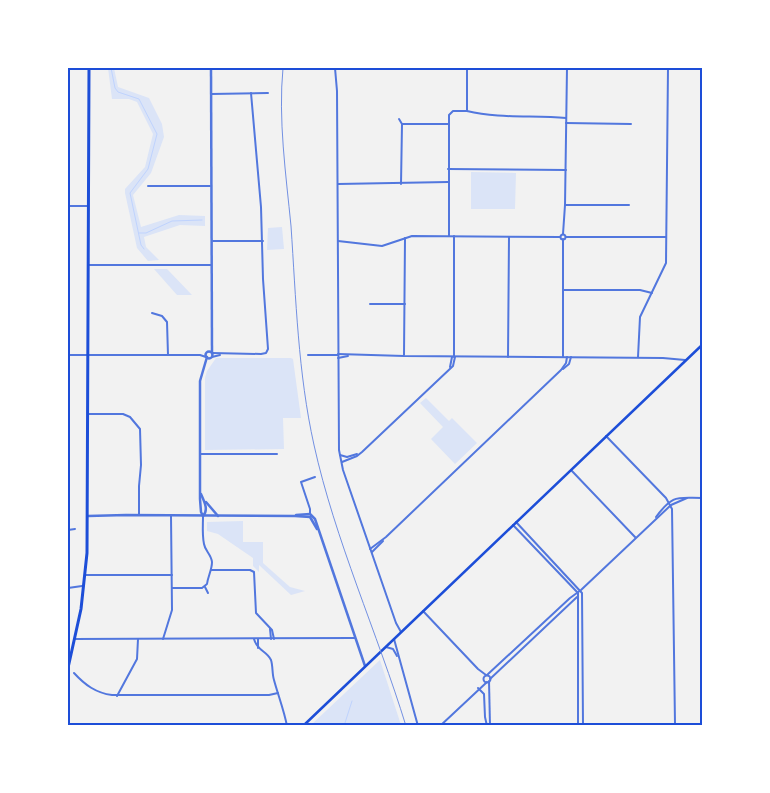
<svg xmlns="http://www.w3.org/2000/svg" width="770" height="793" font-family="Ubuntu,sans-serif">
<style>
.green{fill:#dbe4f7}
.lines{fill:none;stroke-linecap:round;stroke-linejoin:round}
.stream{stroke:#bfd3fe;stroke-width:1}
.minor{stroke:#5277de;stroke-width:2}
.tertiary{stroke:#5277de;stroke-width:2.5}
.secondary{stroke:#1d4ed8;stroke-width:2.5}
.trunk{stroke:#1d4ed8;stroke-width:3}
.rail{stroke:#7290e2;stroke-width:1}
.neatline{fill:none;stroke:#1d4ed8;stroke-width:2}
</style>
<rect width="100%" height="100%" fill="#f2f2f2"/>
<g class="green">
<path d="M108,68H114L118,87L149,98L162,124L164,137L151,173L133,195L141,227L179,215L205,216V226L180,225L144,237L146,247L159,260L148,261L137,248L125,193V189L145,167L153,134L137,102L129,99H112Z"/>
<path d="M471,172L516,173L515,209H471Z"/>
<path d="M282,227L284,249L267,250L268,228Z"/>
<path d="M154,269H167L192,295H177Z"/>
<path d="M216,358H291L293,359L301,418H283L284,449L205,450V378L207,371Z"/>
<path d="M426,398L449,421L452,418L477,443L455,464L431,439L443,427L420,403Z"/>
<path d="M243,521V542H263V563L290,587L305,591L291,595L259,565V572L253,566V558L218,534L207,531V522Z"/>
<path d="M380,660L401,725H311Z"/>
</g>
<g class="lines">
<g class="stream">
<path d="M111,68L115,88L118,92L139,99L157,134L148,169L130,193L141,245L144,249"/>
<path d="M139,233H146L172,221L202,220"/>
<path d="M344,726L352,701"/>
</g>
<g class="minor">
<path d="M335,68L337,91L339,450L343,470L396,623L401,632"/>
<path d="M682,68H702"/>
<path d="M211,94L268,93"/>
<path d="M467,111C499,119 533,115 566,118"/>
<path d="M399,119L402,124L401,184"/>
<path d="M566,123L631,124"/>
<path d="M402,124H449"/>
<path d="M448,169L566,170"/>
<path d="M338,184L448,182"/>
<path d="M148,186H210"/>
<path d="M565,205H629"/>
<path d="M68,206H88"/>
<path d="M563,234L565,205L567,68"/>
<circle cx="563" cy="237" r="2.5"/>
<path d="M449,236V115L453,111H467V68"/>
<path d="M566,237H666"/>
<path d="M213,241H263"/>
<path d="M338,241L382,246L412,236L560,237"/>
<path d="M89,265H211"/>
<path d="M563,290H640L652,293"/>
<path d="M370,304H405"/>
<path d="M152,313L162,316L167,322L168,355"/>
<path d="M212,353L261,354L266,353L268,349L263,279L261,207L251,93"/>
<path d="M338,354L404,356L663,358L685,360"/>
<path d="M68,355H200L206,357"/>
<path d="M308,355H338"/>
<path d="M404,355L405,238"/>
<path d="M212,357L220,355"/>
<path d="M454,357V236"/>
<path d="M508,357L509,237"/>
<path d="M563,357V239"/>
<path d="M638,357L640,317L666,263L668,68"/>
<path d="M338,358L348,356"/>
<path d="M450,367L452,357"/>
<path d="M563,369L569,364L571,357"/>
<path d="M89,414H123L130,417L140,429L141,465L139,486V515"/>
<path d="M606,436L666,498L672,509L675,724"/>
<path d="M201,454H277"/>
<path d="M340,455L347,457L357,454"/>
<path d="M342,462L357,456L362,452L453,366L455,357"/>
<path d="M571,470L635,537"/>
<path d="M310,514V509L301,482L315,477"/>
<path d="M656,517C673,494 677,498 702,498"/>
<path d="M516,522L582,593L583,725"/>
<path d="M513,525L578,593V725"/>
<path d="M68,530L75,529"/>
<path d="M370,549L386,537L561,370L566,363L567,357"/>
<path d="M372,552L383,541"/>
<path d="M211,570H250L254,572L256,613L272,630L274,639"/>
<path d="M85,575H172"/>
<path d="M205,587L208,593"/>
<path d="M68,588L82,586"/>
<path d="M172,588H202L207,584C208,576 212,570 212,562C211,554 205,551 204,544C202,535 203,525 203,516"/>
<path d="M423,611L478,669L486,675"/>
<path d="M270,629L271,639"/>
<path d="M74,639L355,638"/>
<path d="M163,639L172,610L171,516"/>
<path d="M254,639C257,651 267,651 271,660C273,666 272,674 274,680C278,695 284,710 287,726"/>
<path d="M258,639V648"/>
<path d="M394,639L418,726"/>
<path d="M386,647L393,649L397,656"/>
<path d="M74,673C85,685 96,693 112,695H269L278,693"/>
<path d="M487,675L570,598L581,590L671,505L687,498"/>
<circle cx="487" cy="679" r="3.5"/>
<path d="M490,679L577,597"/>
<path d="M489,681L490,726"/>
<path d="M478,688L484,694L485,717L487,726"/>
<path d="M117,696L137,659L138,639"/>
<path d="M487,725L702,724"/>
<path d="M440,726L487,682"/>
</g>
<g class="tertiary">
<path d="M211,68L212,353"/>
<circle cx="209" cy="355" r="3.5"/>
<path d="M201,494C204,501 209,510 203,516"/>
<path d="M206,502L218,516"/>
<path d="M296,515L310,514L315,519L365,666"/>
<path d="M88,516L126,515L295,516L310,517L317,529"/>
<path d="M203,516L201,512L200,499V381L207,357"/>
</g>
<path class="secondary" d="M303,726L702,345"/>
<path class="trunk" d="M68,668L81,609L87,553L89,68"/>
<path class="rail" d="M283,68C278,119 286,175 291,226C296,299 298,373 314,445C335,540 377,632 406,726"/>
</g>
<rect width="770" height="793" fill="none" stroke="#ffffff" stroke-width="138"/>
<rect x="69" y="69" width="632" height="655" class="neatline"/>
</svg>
